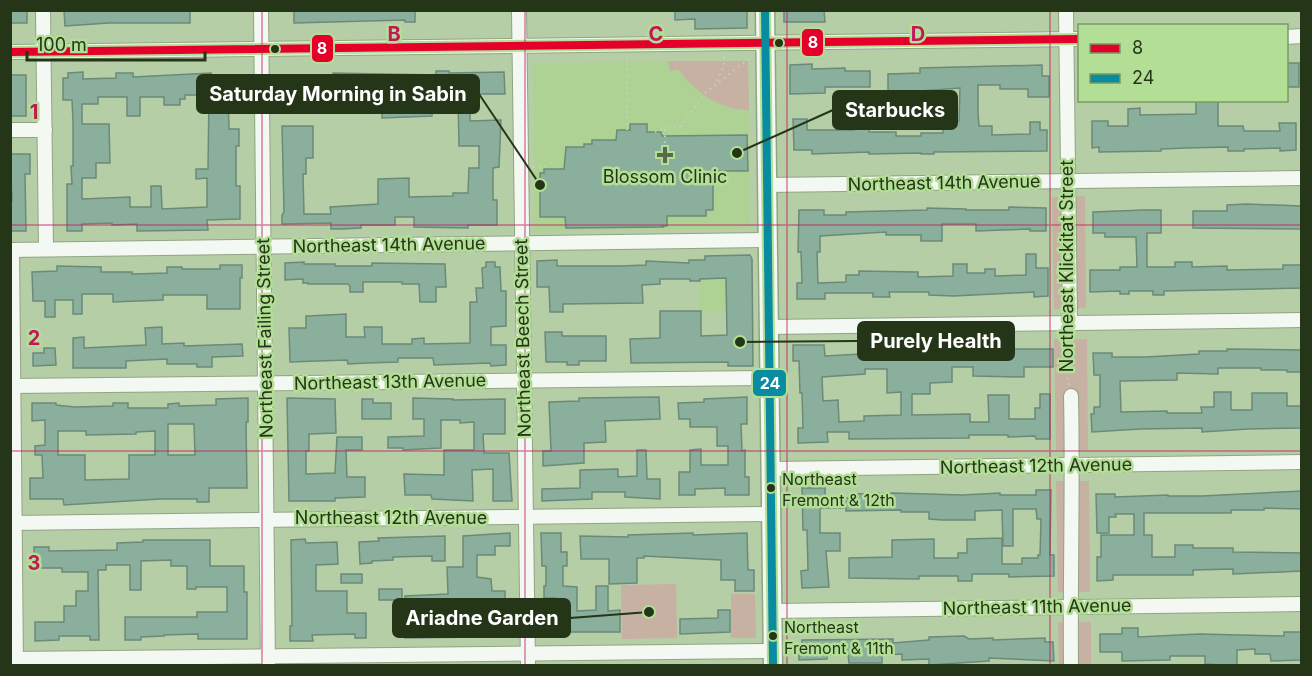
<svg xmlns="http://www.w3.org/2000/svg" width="1312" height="676" font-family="Inter,sans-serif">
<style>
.built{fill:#aed294}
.green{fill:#c6b1a2}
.building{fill:#8baf9d;stroke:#6b8a78;stroke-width:1.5;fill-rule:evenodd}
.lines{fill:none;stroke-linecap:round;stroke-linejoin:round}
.minor-casing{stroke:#91a484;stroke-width:16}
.major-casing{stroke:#91a484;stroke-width:21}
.path{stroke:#c8cfc3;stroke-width:2;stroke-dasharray:1.5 4.5;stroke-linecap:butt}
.minor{stroke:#f4f8f2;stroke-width:14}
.major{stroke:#f4f8f2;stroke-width:18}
.bus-1-casing{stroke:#b3de96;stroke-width:12}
.bus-2-casing{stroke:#b3de96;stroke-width:12}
.bus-1{stroke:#e4002b;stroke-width:8}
.bus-2{stroke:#098ca0;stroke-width:8}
.grid{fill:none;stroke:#c2185b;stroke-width:1.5;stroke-opacity:0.55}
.bus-dot{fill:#243518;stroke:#b3de96;stroke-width:2}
.poi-dot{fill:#576b4a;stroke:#b3de96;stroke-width:2}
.labels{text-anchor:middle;stroke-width:5;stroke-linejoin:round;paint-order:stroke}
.bus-label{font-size:16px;fill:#243518;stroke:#b3de96;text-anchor:start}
.poi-label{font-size:18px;fill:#243518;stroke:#b3de96}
.street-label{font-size:18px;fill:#243518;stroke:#b3de96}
.grid-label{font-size:20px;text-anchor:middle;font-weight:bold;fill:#c2185b;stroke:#b3de96;stroke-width:5;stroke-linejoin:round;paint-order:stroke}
.leader{fill:none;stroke:#243518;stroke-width:2}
.callout-dot{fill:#243518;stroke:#b3de96;stroke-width:2}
.callout{fill:#243518;stroke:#243518;stroke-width:2}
.callout-label{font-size:20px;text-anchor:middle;font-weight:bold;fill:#fff}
.line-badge{stroke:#b3de96;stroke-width:2}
.badge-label{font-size:16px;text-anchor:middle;font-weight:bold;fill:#fff}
</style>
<rect width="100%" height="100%" fill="#b6cea6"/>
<g class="built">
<path d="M748,61L750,228L535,231L533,63Z"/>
<path d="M751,255L752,365H728L727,311H700L699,256Z"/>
</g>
<g class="green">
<path d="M668,61H748L749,110C719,110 695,92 678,69L670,71Z"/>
<path d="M1085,196L1086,308L1054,309L1052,197Z"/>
<path d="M1054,339H1087L1088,450H1056Z"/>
<path d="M1056,481H1089L1090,592H1058Z"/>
<path d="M676,584L677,638L622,639L621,585Z"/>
<path d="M731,594H755L756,638H731Z"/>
<path d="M1058,622H1091V665H1059Z"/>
</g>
<g class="building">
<rect x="10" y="10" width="17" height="13"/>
<path d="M64,10H190V23H109L65,26Z"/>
<path d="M294,10H415V22H405V20L294,23Z"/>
<path d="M675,10H747V28L695,29V19L675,20Z"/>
<path d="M784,10H824L825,22H784Z"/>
<rect x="1287" y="63" width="12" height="24"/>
<path d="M812,64V69L845,68V71H870V87H825V93L790,94V65Z"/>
<path d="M1042,65V76H1049V97H1028V89H1000V85H978V112L979,126H992V135L1030,134V122H1040V130H1047V151L934,152V154H921V153L869,154V152L812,154V150H794L793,119H807V130H854V120L868,119L869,132H896V136H921V133H943V121H959L960,88L921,91V95H892V110H882V91H888V74L920,73V68Z"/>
<path d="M436,71H449V73L504,72L505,94H470V121L501,120L499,167L493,168V200H497V225H468V228L414,227V217H395V225H361V228L342,229H331V223L282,224V215L284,212L282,126H313V158H306V174H303L304,214H331L330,207L378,204V179L409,178V197L453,196V193H468L469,168H479V146H459L458,100L432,101V116L382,118V110H374V96L357,97V93L284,94V78H333V73L436,75Z"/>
<path d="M83,72V79L116,78V73H133V77L211,73L212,78H235L236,95H228L229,129H239V146H236V186H240V219L207,220L208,230L137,231V224L112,225V223L82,224V231H67V184H72L71,166H73V121L72,100H63V78H68V73ZM185,95H209L208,169H196V179L207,178V207L162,209L161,186H151V207H130V197L82,199V178H96V163H110L109,124H82V104H98V97H127V116H140V97H164V105H180V99H185Z"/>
<rect x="10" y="75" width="16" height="41"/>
<path d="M1196,100H1218V126H1243L1244,131H1280L1279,123H1296V150L1280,151V148L1244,149V151H1228V147L1186,148L1161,149V151L1099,152V147L1092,148V121H1108V126H1128V109L1140,108V115L1196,114Z"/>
<path d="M630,124H647V132H661L662,136L747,135L748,171H713V210H706V216H667V226H662L663,227L566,228L565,217H540V173H544V169H564L566,147H584V144H592V140H616L617,130H630Z"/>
<path d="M10,154H30V174H25L26,231H10V201H12Z"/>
<path d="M1246,204L1301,206L1302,229L1193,228V211H1227V205Z"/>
<path d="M1009,207L1046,208V231H1030V229L976,231V224H942V241H921V235H886V232L820,236V252H817L818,283L846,282V275H859V271L918,272V277L953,276V264H967V273H985V269H995V276L1026,275V254H1036V268H1048V296L1034,297V292L954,296L929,295V292H889L890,297H873V293H825V299H797V283H802L801,252H798L799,210H824V215H846V212L927,210V208L966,209V210H1009Z"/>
<path d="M1144,210H1161V233H1147V267H1175V262H1192V267L1227,266V270L1283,269V265H1301V288L1164,291V295H1153V291H1129V294H1120V291L1090,292V270H1120V267H1137L1136,237H1105V233H1093V212Z"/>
<path d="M750,255L752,259L753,366H728V362L631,363L630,339L660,338V311H701V336L727,335L726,278L700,279V281H690V279H660V284L642,285L643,303L563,304V312H550L549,287H537V261L557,260V266H620L646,265V261L689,263V260H705V256Z"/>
<path d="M304,262V264H335V266H372V263L445,264L446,287H436V302H420L419,284H402V282H363V292H350V286L348,284H308V283H303V279L285,280V263Z"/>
<path d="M486,262H495V267H500L501,291H506V326L491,327V345H506V365L491,366L490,363L434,365L433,358H398V362L367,363L348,364L347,360L290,362L289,328H306V316H308L346,314V337H365L364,327H382V344H412V339L424,338V344L470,343V302H477L476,288H483L482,268L486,267Z"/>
<path d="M220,265H242V278H240V309H207V295H163V300L113,302V294H82V314H73V300H55V317H45V301H33L32,272L57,271V266L101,267V272H132V274L167,273V267H182V269H220Z"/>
<path d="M162,327V344L184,343V346L242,344L243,356L212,357V367H197V364H167V359L126,361V368H73V338L84,337V348L146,345L145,328Z"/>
<path d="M545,332H562V336H606V361H579V365H567V362H546Z"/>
<path d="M793,345H824L825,356L954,349H1053V367H1024V377L973,376V367H952V382L930,383V394H912V415L970,414V422H989L988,395H1009V419H1035V408H1040V394H1050V439H1036L1035,436L1008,437V435H969V438L849,439V432H827L828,442L798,443V428H803L802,393H800L799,361H793ZM865,369H887V393L901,392V415L864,416V421L839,422L838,400L823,401L822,377L865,374Z"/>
<path d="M44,348H55L56,365L33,366V353H44Z"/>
<path d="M1227,349L1302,350V372H1287V370H1261V368H1218V374L1177,373V380L1120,381L1121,412L1167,411V413H1202L1201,407H1214V392H1231V410H1252V393H1287V406H1302V428L1248,429L1202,432V428L1140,429L1092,432L1091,414H1094V407H1100V375H1094L1093,353H1112V357H1145L1199,354V351H1227Z"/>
<path d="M659,397L660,419L605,421L606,442L584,443V463L543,466V451H551L549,402L579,401V398Z"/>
<path d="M747,397V424H741L742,451L745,450V477H749V495H725V488L695,489V495H679V472H690V450L701,449V465H728V446H717V427H690V419H679L678,403L704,402V399Z"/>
<path d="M248,398V422H246L247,488H209V502H197V499H160L64,505L63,499H30V478H43L42,455H35V446L45,445V420L32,421V403H56V405L75,407L113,406V403H128V408H168V404L179,403V406L216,405V399ZM168,424H194L195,455H168ZM58,431H86V435L136,434V432L155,431V455H129V479L85,480V455H58Z"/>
<path d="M287,398L335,399L336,433L309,434V451H306V474L335,473L337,437H362V450H346L347,477H365V497L335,498V501H289Z"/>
<path d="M413,398L453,399V400L505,399V434H483L484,453H509L512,501H493V469L472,470L473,501L432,499L431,495H405L404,474L444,475V450H474V422L460,423V420H441V448L403,450V448H388V437L424,436V419H413Z"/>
<path d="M362,399H373V403H391V419H362Z"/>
<path d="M637,450H646L647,479H660V499L625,497V492H592V499L542,501V489L580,488V470L618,469V477L637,476Z"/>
<path d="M802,488H825V498H851V494L893,493L962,495L1000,493V495H1036V490H1051L1050,555H1054V576L1009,577V574H972V581H958V576H919V579L849,578V558L892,557V540L934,539V558H958V553H967V539L1002,538V564H1022V558H1038V555H1040L1041,519H1037L1036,509H1013V546H1003L1002,510L975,511V520H942L929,519V512H901V510L846,511V508H820V533H840V551H826L829,587L802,588L801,571L808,570L807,530H803Z"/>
<path d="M1302,491V509L1264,508V510H1231V513H1144V535H1152V557H1175V545H1193V548H1233V552L1302,553V571L1233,574V569L1193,570V575H1113V580L1097,581V557H1101V535H1134V514H1115L1116,517H1109V533H1097L1096,494H1115V497L1168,495V496H1202Z"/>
<path d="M510,533V546H495V555H477V577L491,579L492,591H505V625H475V637L405,638V596L448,594L447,567H463V536Z"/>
<path d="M541,533H561V552H567V566H563V586L577,587V611L596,610V586H608V611L620,610V632H565V636H544V624L557,623L556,598H544V586H546V566H542Z"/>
<path d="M693,533V535L747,533L748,570H754V591H735V580H721V560L644,556V558H637V583L609,584V559H581L580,536L628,537V535Z"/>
<path d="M445,536V561H432V556L393,557V560L372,561V563L360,564L359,542L379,541L378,538Z"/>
<path d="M305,539L306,543L337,542L338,564L316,565V591H347V613H366V638H355V634L312,635L313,641H290V626H292L291,540Z"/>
<path d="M143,540H210V566H244V592H247V639H198V634L164,635V636L141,637V640H125V617H197V612H227V587H196V589H187V566H171V560L141,561V590H130V565H106V570H98L99,640H90V636H59V640L35,641V622H64V606H76V591H88V572H62V568H34V547H49V551L117,550V543L143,542Z"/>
<rect x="341" y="574" width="21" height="9"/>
<rect x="379" y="589" width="23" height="11"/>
<path d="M718,610H730V632L680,634V619L718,618Z"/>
<path d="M1122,628H1138V637L1199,634L1284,636V632H1302V660L1271,661L1270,654H1255V649L1237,650V666L1205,664V656H1170V660L1122,661V652H1100V634H1122Z"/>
<path d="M964,636L969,639L993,638V640L1045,638V642H1053L1054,661L989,658V661L929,665V659L902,660V654L882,655V663H849L848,654L827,655V659L799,660V648H802V640L893,639V643L929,640V637Z"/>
</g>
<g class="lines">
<g class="minor-casing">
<g id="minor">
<path d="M43,10L46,249"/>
<path d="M261,10L268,666"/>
<path d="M519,10L528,666"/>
<path d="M1066,10L1070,323"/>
<path d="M1286,37L1302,36"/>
<path d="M10,52L1080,39"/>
<path d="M10,130H45"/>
<path d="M767,185L1302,178"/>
<path d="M10,250L768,240"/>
<path d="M12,250L16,666"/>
<path d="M769,327L1302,320"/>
<path d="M10,386L770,378"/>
<path d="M771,469L1302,462"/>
<path d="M10,523L772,514"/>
<path d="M773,611L1302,604"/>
<path d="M10,659L773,651"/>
<path d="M1071,666C1070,576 1073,486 1071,396"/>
</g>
</g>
<g class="major-casing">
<path id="major" d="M765,10L773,666"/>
</g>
<g class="path">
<path d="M627,57V130"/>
<path d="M717,81L724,65V56"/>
<path d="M655,132L665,128"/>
<path d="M665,143V128L681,126L705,93L751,57"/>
<path d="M533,167L547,166L556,160"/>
<path d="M1069,385C1063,367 1071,352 1071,335"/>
</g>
<use href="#minor" class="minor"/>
<use href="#major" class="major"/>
<g class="bus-1-casing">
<path id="bus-1" d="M10,52L1080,39"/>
</g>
<g class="bus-2-casing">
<path id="bus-2" d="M765,10L773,666"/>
</g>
<use href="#bus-1" class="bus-1"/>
<use href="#bus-2" class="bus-2"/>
</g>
<path class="grid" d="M262,10V666M525,10V666M787,10V666M1050,10V666M10,225H1302M10,451H1302"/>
<g class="bus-dot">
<circle cx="779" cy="43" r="5"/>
<circle cx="275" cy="49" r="5"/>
<circle cx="771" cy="488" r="5"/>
<circle cx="773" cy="636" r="5"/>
</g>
<path class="poi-dot" d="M662 146h6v6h6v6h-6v6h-6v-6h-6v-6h6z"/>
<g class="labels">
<g class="bus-label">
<text x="782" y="485">Northeast<tspan x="782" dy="21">Fremont &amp; 12th</tspan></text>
<text x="784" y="633">Northeast<tspan x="784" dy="21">Fremont &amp; 11th</tspan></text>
</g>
<g class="poi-label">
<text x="665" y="183">Blossom Clinic</text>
</g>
<g class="street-label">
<text transform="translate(944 183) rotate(-1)" y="6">Northeast 14th Avenue</text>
<text transform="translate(389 245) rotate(-1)" y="6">Northeast 14th Avenue</text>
<text transform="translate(1067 266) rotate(-90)" y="6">Northeast Klickitat Street</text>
<text transform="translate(265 338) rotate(-91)" y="6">Northeast Failing Street</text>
<text transform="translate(523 338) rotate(-91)" y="6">Northeast Beech Street</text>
<text transform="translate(390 382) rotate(-1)" y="6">Northeast 13th Avenue</text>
<text transform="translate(1036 466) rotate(-1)" y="6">Northeast 12th Avenue</text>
<text x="391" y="524">Northeast 12th Avenue</text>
<text transform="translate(1037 607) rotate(-1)" y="6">Northeast 11th Avenue</text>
</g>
</g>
<g class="grid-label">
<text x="394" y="41">B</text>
<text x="656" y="41">C</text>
<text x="918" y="41">D</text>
<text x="34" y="119">1</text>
<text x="34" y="345">2</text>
<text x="34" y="570">3</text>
</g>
<path class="leader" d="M540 185L479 94M737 153L833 110M740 342L858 341M649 612L570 618"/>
<g class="callout-dot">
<circle cx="540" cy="185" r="6"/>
<circle cx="737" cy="153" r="6"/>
<circle cx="740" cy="342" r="6"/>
<circle cx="649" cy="612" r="6"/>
</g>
<g class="callout">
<rect x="197" y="75" width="282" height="38" rx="6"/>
<rect x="833" y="91" width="124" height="38" rx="6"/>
<rect x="858" y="322" width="156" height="38" rx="6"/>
<rect x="393" y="599" width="177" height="38" rx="6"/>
</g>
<g class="callout-label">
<text x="338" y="101">Saturday Morning in Sabin</text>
<text x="895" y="117">Starbucks</text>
<text x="936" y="348">Purely Health</text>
<text x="482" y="625">Ariadne Garden</text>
</g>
<g class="line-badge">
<rect x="801" y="28" width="23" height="29" rx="6" fill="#e4002b"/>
<rect x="311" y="34" width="23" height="29" rx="6" fill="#e4002b"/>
<rect x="752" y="369" width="35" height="28" rx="6" fill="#098ca0"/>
</g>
<g class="badge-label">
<text x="813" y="48">8</text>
<text x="322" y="54">8</text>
<text x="770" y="389">24</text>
</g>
<rect width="1312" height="676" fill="none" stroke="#243518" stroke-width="24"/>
<rect x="1078" y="24" width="210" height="78" fill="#b3de96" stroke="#7a9a64" stroke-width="1.5"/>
<rect x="1090" y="44" width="30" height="9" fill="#e4002b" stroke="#7a9a64" stroke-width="1.5"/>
<text x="1132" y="54" font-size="18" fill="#243518">8</text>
<rect x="1090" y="74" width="30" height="9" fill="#098ca0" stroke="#7a9a64" stroke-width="1.5"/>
<text x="1132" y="84" font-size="18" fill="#243518">24</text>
<path d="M27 51v9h178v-9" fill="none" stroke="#243518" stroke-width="3"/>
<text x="36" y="51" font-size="18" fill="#243518" stroke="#b3de96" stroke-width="4.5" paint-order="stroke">100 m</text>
</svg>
